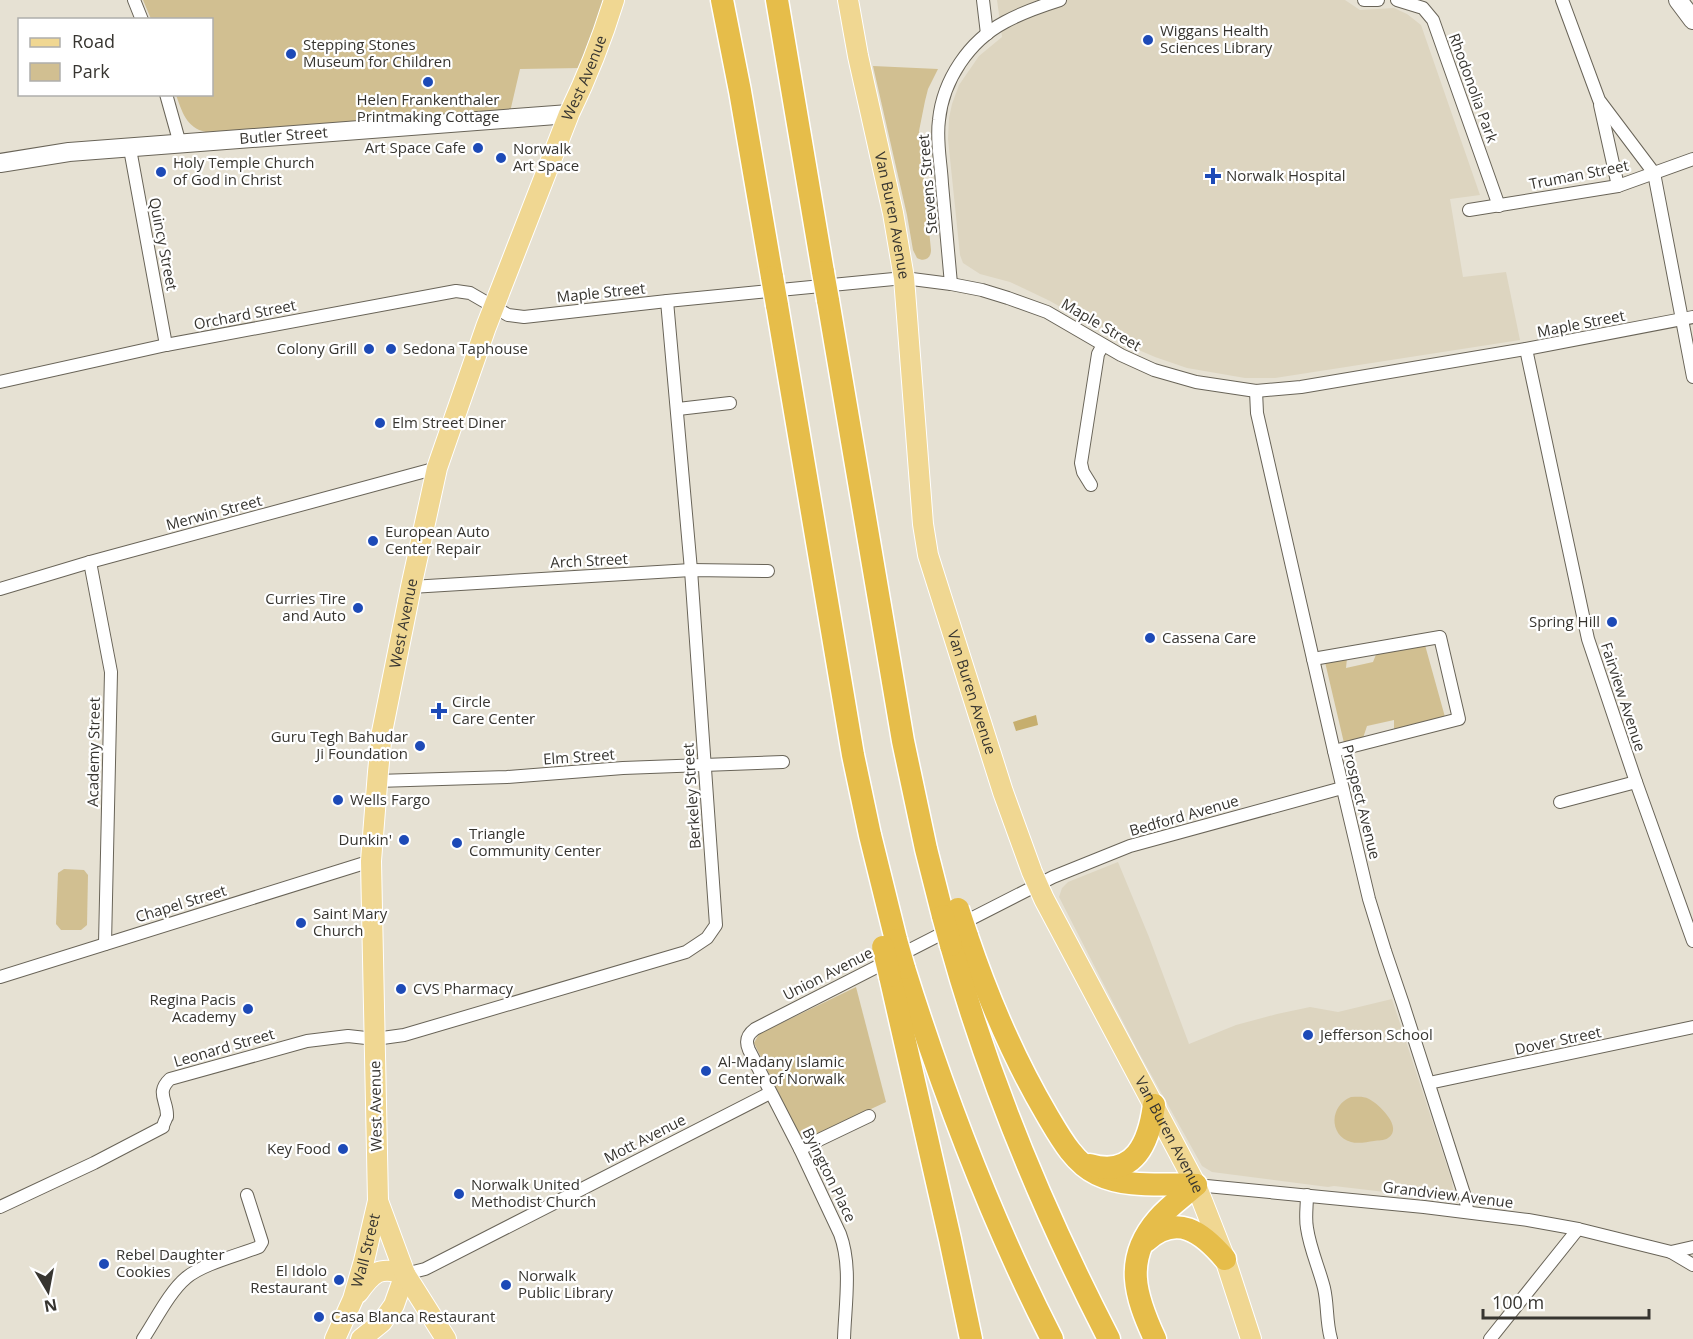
<svg xmlns="http://www.w3.org/2000/svg" width="1693" height="1339" font-family="'Open Sans',sans-serif">
<style>
.built{fill:#ddd5c0}
.green{fill:#d1bf91}
.water{fill:#c6ae6e}
.lines{fill:none;stroke-linecap:round;stroke-linejoin:round}
.street-casing{stroke:#696458;stroke-width:14}
.secondary-casing{stroke:#696458;stroke-width:20}
.primary-casing{stroke:#fff;stroke-width:22}
.highway-casing{stroke:#fff;stroke-width:25}
.street{stroke:#fff;stroke-width:12}
.secondary{stroke:#fff;stroke-width:18}
.primary{stroke:#f0d792;stroke-width:20}
.highway{stroke:#e6bd4a;stroke-width:22}
.highway-bridge-casing{stroke:#fff;stroke-width:25;stroke-linecap:butt}
.highway-bridge{stroke:#e6bd4a;stroke-width:22}
.poi-dot{fill:#1d4ab7;stroke:#fff;stroke-width:2}
.labels{text-anchor:middle;stroke-width:4.5;stroke-linejoin:round;paint-order:stroke}
.poi-label{font-size:15px;fill:#373530;stroke:#fff;text-anchor:start}
.street-label{font-size:15px;fill:#373530;stroke:#fff}
</style>
<rect width="100%" height="100%" fill="#e6e1d3"/>
<g class="built">
<path d="M997,0H1345L1360,10L1394,8L1407,14L1421,25L1480,195L1450,199L1463,277L1506,272L1520,340L1275,378H1245L1187,368L1155,357L1127,345L1050,301L1010,282L980,274L963,263L960,255L948,139L949,118L952,104L959,85L979,56L1002,37Z"/>
<path d="M1118,862L1149,937L1189,1044L1236,1025L1277,1014L1310,1007L1338,1012L1392,999L1452,1181L1453,1190L1449,1196L1441,1198H1436L1334,1186L1328,1187L1212,1172L1202,1166L1138,1051L1059,897L1062,888L1068,882Z"/>
</g>
<g class="green">
<path d="M143,0H608L581,68L520,69L510,112L345,126L206,132C186,128 182,111 176,95L212,94V20L151,19Z"/>
<path d="M873,66L938,69L928,89L925,101L919,131L931,250C931,259 924,262 917,258L913,250L907,215Z"/>
<path d="M1425,645L1445,717L1394,731V720L1367,726L1363,738L1344,743L1325,662L1347,658L1346,668L1373,662L1377,652Z"/>
<path d="M64,869L84,870L88,875L87,925L81,930H61L56,924L58,873Z"/>
<path d="M856,987L886,1102L811,1137L799,1134L754,1043L759,1034Z"/>
<path d="M1351,1097C1358,1097 1363,1096 1369,1099C1379,1104 1404,1128 1388,1138C1384,1141 1378,1140 1374,1141C1367,1142 1358,1144 1351,1142C1328,1135 1330,1105 1351,1097Z"/>
</g>
<path class="water" d="M1036,715L1038,725L1016,731L1013,722Z"/>
<g class="lines">
<g class="street-casing">
<g id="street">
<path d="M134,0L142,20"/>
<path d="M983,0L987,34"/>
<path d="M1364,0H1378"/>
<path d="M1397,0L1423,8L1433,20L1499,206"/>
<path d="M1562,0L1599,100L1654,173L1693,377"/>
<path d="M166,94L180,144"/>
<path d="M1600,105L1618,186"/>
<path d="M130,149L166,345"/>
<path d="M1469,210L1618,186L1693,159"/>
<path d="M951,284C948,251 945,217 942,184C941,163 936,141 939,120C943,80 969,41 1005,22C1023,12 1041,6 1060,0"/>
<path d="M1526,349L1588,639L1636,782L1693,941"/>
<path d="M0,382L166,345L456,291L470,293L508,315L524,317L667,301L904,278L951,284L982,290L1008,298L1047,312L1121,355L1154,370L1196,382L1256,391L1301,387L1526,349L1693,317"/>
<path d="M1256,391L1257,413L1334,751L1369,899L1385,951L1403,1004L1466,1200L1467,1212"/>
<path d="M678,409L730,403"/>
<path d="M1091,485L1083,472L1081,463L1098,354L1103,345"/>
<path d="M90,562L111,672L105,944"/>
<path d="M411,587L691,570L768,571"/>
<path d="M0,589L90,562L437,468"/>
<path d="M1313,659L1440,637L1459,719L1334,751"/>
<path d="M377,781L507,777L623,768L783,762"/>
<path d="M1560,802L1636,782"/>
<path d="M0,977L371,861"/>
<path d="M1429,1083L1693,1027"/>
<path d="M800,1149L869,1116"/>
<path d="M1196,1185L1424,1207L1528,1220L1578,1229L1671,1252L1693,1247"/>
<path d="M1307,1195C1307,1206 1305,1218 1307,1228C1310,1249 1319,1268 1324,1288C1328,1305 1326,1322 1331,1339"/>
<path d="M0,1207L94,1163L163,1127C163,1125 166,1118 167,1117C168,1101 155,1093 170,1079L307,1041L348,1036L375,1039L404,1035L686,952L707,938L716,925L691,570L667,301"/>
<path d="M1671,1252L1693,1265"/>
<path d="M405,1274L425,1269L770,1093"/>
<path d="M143,1339C155,1321 170,1291 186,1278C202,1264 239,1255 259,1247L262,1242L247,1195"/>
<path d="M844,1339C845,1305 852,1266 840,1234L800,1149L749,1050C745,1041 747,1035 755,1029L1053,877L1130,846L1342,788"/>
<path d="M1490,1339L1578,1229"/>
</g>
</g>
<g class="secondary-casing">
<g id="secondary">
<path d="M1678,0L1693,20"/>
<path id="s1" d="M0,163L69,152L569,114"/>
</g>
</g>
<g class="primary-casing">
<g id="primary">
<path id="s2" d="M848,0L858,56L893,213L904,278L923,524L928,555L1003,792L1032,872L1044,899L1196,1185L1225,1259L1251,1339"/>
<path d="M358,1293C373,1272 379,1266 405,1274"/>
<path id="s3" d="M335,1339L353,1299L364,1261L378,1201"/>
<path d="M361,1339L382,1322L394,1305L405,1274"/>
<path id="s4" d="M446,1339L405,1274L378,1201L371,861L378,772L382,732L411,587L437,468L486,327L569,114C587,77 602,39 614,0"/>
</g>
</g>
<g class="highway-casing">
<g id="highway">
<path d="M722,0L740,91L772,277"/>
<path d="M777,0L823,272"/>
<path d="M828,300L903,741L926,849L943,916"/>
<path d="M777,305L853,755L870,835L896,940"/>
<path d="M967,936C988,998 1014,1059 1047,1115C1060,1137 1074,1163 1097,1174C1128,1189 1164,1183 1196,1185"/>
<path d="M951,945C989,1081 1044,1213 1109,1339"/>
<path d="M904,968C944,1095 991,1220 1052,1339"/>
<path d="M890,976L950,1239L971,1339"/>
<path d="M1090,1165C1135,1178 1149,1142 1154,1105"/>
<path d="M1146,1241C1177,1213 1202,1232 1225,1259"/>
<path d="M1155,1339C1135,1296 1123,1259 1158,1219C1169,1206 1184,1196 1196,1185"/>
</g>
</g>
<use href="#street" class="street"/>
<use href="#secondary" class="secondary"/>
<use href="#primary" class="primary"/>
<use href="#highway" class="highway"/>
<g class="highway-bridge-casing">
<g id="highway-bridge">
<path d="M823,272L828,300"/>
<path d="M772,277L777,305"/>
<path d="M958,909L967,936"/>
<path d="M943,916L951,945"/>
<path d="M896,940L904,968"/>
<path d="M883,947L890,976"/>
</g>
</g>
<use href="#highway-bridge" class="highway-bridge"/>
</g>
<g class="poi-dot">
<circle cx="1148" cy="40" r="6"/>
<circle cx="291" cy="54" r="6"/>
<circle cx="428" cy="82" r="6"/>
<circle cx="478" cy="148" r="6"/>
<circle cx="501" cy="158" r="6"/>
<circle cx="161" cy="172" r="6"/>
<path d="M1210 167h6v6h6v6h-6v6h-6v-6h-6v-6h6z"/>
<circle cx="369" cy="349" r="6"/>
<circle cx="391" cy="349" r="6"/>
<circle cx="380" cy="423" r="6"/>
<circle cx="373" cy="541" r="6"/>
<circle cx="358" cy="608" r="6"/>
<circle cx="1612" cy="622" r="6"/>
<circle cx="1150" cy="638" r="6"/>
<path d="M436 702h6v6h6v6h-6v6h-6v-6h-6v-6h6z"/>
<circle cx="420" cy="746" r="6"/>
<circle cx="338" cy="800" r="6"/>
<circle cx="404" cy="840" r="6"/>
<circle cx="457" cy="843" r="6"/>
<circle cx="301" cy="923" r="6"/>
<circle cx="401" cy="989" r="6"/>
<circle cx="248" cy="1009" r="6"/>
<circle cx="1308" cy="1035" r="6"/>
<circle cx="706" cy="1071" r="6"/>
<circle cx="343" cy="1149" r="6"/>
<circle cx="459" cy="1194" r="6"/>
<circle cx="104" cy="1264" r="6"/>
<circle cx="339" cy="1280" r="6"/>
<circle cx="506" cy="1285" r="6"/>
<circle cx="319" cy="1317" r="6"/>
</g>
<g class="labels">
<g class="poi-label">
<text x="1160" y="36">Wiggans Health<tspan x="1160" dy="17">Sciences Library</tspan></text>
<text x="303" y="50">Stepping Stones<tspan x="303" dy="17">Museum for Children</tspan></text>
<text x="428" y="105" text-anchor="middle">Helen Frankenthaler<tspan x="428" dy="17">Printmaking Cottage</tspan></text>
<text x="466" y="153" text-anchor="end">Art Space Cafe</text>
<text x="513" y="154">Norwalk<tspan x="513" dy="17">Art Space</tspan></text>
<text x="173" y="168">Holy Temple Church<tspan x="173" dy="17">of God in Christ</tspan></text>
<text x="1226" y="181">Norwalk Hospital</text>
<text x="357" y="354" text-anchor="end">Colony Grill</text>
<text x="403" y="354">Sedona Taphouse</text>
<text x="392" y="428">Elm Street Diner</text>
<text x="385" y="537">European Auto<tspan x="385" dy="17">Center Repair</tspan></text>
<text x="346" y="604" text-anchor="end">Curries Tire<tspan x="346" dy="17">and Auto</tspan></text>
<text x="1600" y="627" text-anchor="end">Spring Hill</text>
<text x="1162" y="643">Cassena Care</text>
<text x="452" y="707">Circle<tspan x="452" dy="17">Care Center</tspan></text>
<text x="408" y="742" text-anchor="end">Guru Tegh Bahudar<tspan x="408" dy="17">Ji Foundation</tspan></text>
<text x="350" y="805">Wells Fargo</text>
<text x="469" y="839">Triangle<tspan x="469" dy="17">Community Center</tspan></text>
<text x="392" y="845" text-anchor="end">Dunkin'</text>
<text x="313" y="919">Saint Mary<tspan x="313" dy="17">Church</tspan></text>
<text x="413" y="994">CVS Pharmacy</text>
<text x="236" y="1005" text-anchor="end">Regina Pacis<tspan x="236" dy="17">Academy</tspan></text>
<text x="1320" y="1040">Jefferson School</text>
<text x="718" y="1067">Al-Madany Islamic<tspan x="718" dy="17">Center of Norwalk</tspan></text>
<text x="331" y="1154" text-anchor="end">Key Food</text>
<text x="471" y="1190">Norwalk United<tspan x="471" dy="17">Methodist Church</tspan></text>
<text x="116" y="1260">Rebel Daughter<tspan x="116" dy="17">Cookies</tspan></text>
<text x="327" y="1276" text-anchor="end">El Idolo<tspan x="327" dy="17">Restaurant</tspan></text>
<text x="518" y="1281">Norwalk<tspan x="518" dy="17">Public Library</tspan></text>
<text x="331" y="1322">Casa Blanca Restaurant</text>
</g>
<g class="street-label">
<text dy="5" stroke="none"><textPath href="#s4" startOffset="1311">West Avenue</textPath></text>
<text transform="translate(1473 88) rotate(70)" y="5">Rhodonolia Park</text>
<text dy="5" stroke="none"><textPath href="#s1" startOffset="285">Butler Street</textPath></text>
<text transform="translate(1579 175) rotate(-11)" y="5">Truman Street</text>
<text transform="translate(928 184) rotate(-95)" y="5">Stevens Street</text>
<text dy="5" stroke="none"><textPath href="#s2" startOffset="220">Van Buren Avenue</textPath></text>
<text transform="translate(163 244) rotate(79)" y="5">Quincy Street</text>
<text transform="translate(601 293) rotate(-6)" y="5">Maple Street</text>
<text transform="translate(245 315) rotate(-11)" y="5">Orchard Street</text>
<text transform="translate(1581 324) rotate(-11)" y="5">Maple Street</text>
<text transform="translate(1101 325) rotate(30)" y="5">Maple Street</text>
<text transform="translate(214 513) rotate(-15)" y="5">Merwin Street</text>
<text transform="translate(589 561) rotate(-3)" y="5">Arch Street</text>
<text dy="5" stroke="none"><textPath href="#s4" startOffset="735">West Avenue</textPath></text>
<text dy="5" stroke="none"><textPath href="#s2" startOffset="706">Van Buren Avenue</textPath></text>
<text transform="translate(1623 697) rotate(72)" y="5">Fairview Avenue</text>
<text transform="translate(94 752) rotate(-89)" y="5">Academy Street</text>
<text transform="translate(579 757) rotate(-4)" y="5">Elm Street</text>
<text transform="translate(692 796) rotate(-94)" y="5">Berkeley Street</text>
<text transform="translate(1361 802) rotate(76)" y="5">Prospect Avenue</text>
<text transform="translate(1184 816) rotate(-16)" y="5">Bedford Avenue</text>
<text transform="translate(181 904) rotate(-17)" y="5">Chapel Street</text>
<text transform="translate(828 974) rotate(-27)" y="5">Union Avenue</text>
<text transform="translate(1558 1041) rotate(-12)" y="5">Dover Street</text>
<text transform="translate(224 1048) rotate(-16)" y="5">Leonard Street</text>
<text transform="translate(376 1106) rotate(-91)" y="5">West Avenue</text>
<text dy="5" stroke="none"><textPath href="#s2" startOffset="1192">Van Buren Avenue</textPath></text>
<text transform="translate(645 1139) rotate(-27)" y="5">Mott Avenue</text>
<text transform="translate(829 1175) rotate(64)" y="5">Byington Place</text>
<text transform="translate(1448 1195) rotate(7)" y="5">Grandview Avenue</text>
<text dy="5" stroke="none"><textPath href="#s3" startOffset="94">Wall Street</textPath></text>
</g>
</g>
<rect x="18" y="18" width="195" height="78" fill="#ffffff" stroke="#afaeac" stroke-width="1.5"/>
<rect x="30" y="38" width="30" height="9" fill="#f0d792" stroke="#afaeac" stroke-width="1.5"/>
<text x="72" y="48" font-size="18" fill="#373530">Road</text>
<rect x="30" y="63" width="30" height="18" fill="#d1bf91" stroke="#afaeac" stroke-width="1.5"/>
<text x="72" y="78" font-size="18" fill="#373530">Park</text>
<g transform="translate(48 1291) rotate(170)" stroke="#ffffff" stroke-width="4.5" paint-order="stroke">
<path d="M0-4.5L10 22L0 15L-10 22Z" fill="#373530"/>
<text y="-9" font-size="16" font-weight="bold" text-anchor="middle" fill="#373530">N</text>
</g>
<path d="M1483 1309v9h166v-9" fill="none" stroke="#373530" stroke-width="3"/>
<text x="1492" y="1309" font-size="18" fill="#373530" stroke="#ffffff" stroke-width="4.5" paint-order="stroke">100 m</text>
</svg>
